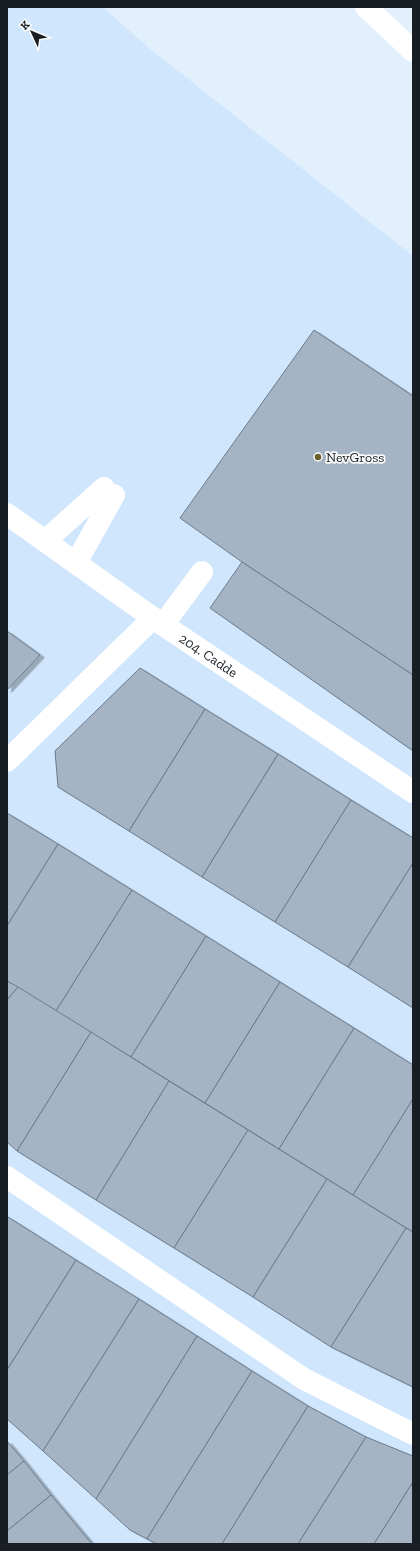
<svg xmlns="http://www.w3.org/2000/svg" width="420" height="1551" font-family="'Zilla Slab',serif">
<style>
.built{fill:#cfe6fd}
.building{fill:#a4b4c5;stroke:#6d7c8b;filter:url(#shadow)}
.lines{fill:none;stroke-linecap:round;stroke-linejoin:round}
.minor{stroke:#fff;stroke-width:22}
.poi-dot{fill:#6a612e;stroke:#fbfbfb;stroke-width:1.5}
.labels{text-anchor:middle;stroke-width:3.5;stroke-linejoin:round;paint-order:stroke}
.poi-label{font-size:14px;fill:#181e24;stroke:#fbfbfb;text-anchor:start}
.street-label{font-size:14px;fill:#181e24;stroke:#fbfbfb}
</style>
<defs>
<filter id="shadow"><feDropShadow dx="4.5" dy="2.5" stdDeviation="0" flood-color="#0004"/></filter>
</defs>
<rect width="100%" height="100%" fill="#e2f0fe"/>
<path class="built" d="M7,7H103L150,49L413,256V1544H7Z"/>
<g class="building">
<path d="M314,330L413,396V675L242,562L180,518Z"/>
<path d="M242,562L413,675V751L210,608Z"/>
<path d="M7,631L40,655L7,690Z"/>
<path d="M140,668L205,709L129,831L58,787L55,751Z"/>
<path d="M205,709L278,754L202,877L129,831Z"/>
<path d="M278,754L351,800L275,922L202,877Z"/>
<path d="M351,800L413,838V863L348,967L275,922Z"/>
<path d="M7,813L58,844L7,926Z"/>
<path d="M58,844L132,890L56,1011L7,981V926Z"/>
<path d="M413,863V1008L348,967Z"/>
<path d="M132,890L206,936L131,1057L56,1011Z"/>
<path d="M206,936L280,982L205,1103L131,1057Z"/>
<path d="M7,981L18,987L7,1000Z"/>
<path d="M280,982L354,1028L279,1149L205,1103Z"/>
<path d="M18,987L91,1032L17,1151L7,1142V1000Z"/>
<path d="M354,1028L413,1065V1099L353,1195L279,1149Z"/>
<path d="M91,1032L169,1081L96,1200L17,1151Z"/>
<path d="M169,1081L248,1130L174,1248L96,1200Z"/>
<path d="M413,1099V1232L353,1195Z"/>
<path d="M248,1130L327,1179L253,1297L174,1248Z"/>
<path d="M327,1179L406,1228L331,1347L253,1297Z"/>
<path d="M8,1217L76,1260L7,1370V1218Z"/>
<path d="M406,1228L413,1232V1387L331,1347Z"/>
<path d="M76,1260L139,1299L43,1451L7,1419V1370Z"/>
<path d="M139,1299L197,1336L96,1499L43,1451Z"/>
<path d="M197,1336L252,1371L147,1539L130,1530L96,1499Z"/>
<path d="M252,1371L308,1406L222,1544H157L147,1539Z"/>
<path d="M308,1406L366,1437L298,1544H222Z"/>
<path d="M366,1437L413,1456V1482L374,1544H298Z"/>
<path d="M7,1441L24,1461L7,1475Z"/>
<path d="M24,1461L51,1495L7,1531V1475Z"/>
<path d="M413,1482V1544H374Z"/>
<path d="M51,1495L92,1544H7V1531Z"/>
</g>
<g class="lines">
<g class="minor">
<path d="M366,7L413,51"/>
<path id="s1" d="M7,514L153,618L413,792"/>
<path d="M45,541L104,488"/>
<path d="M76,563L114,495"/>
<path d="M163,625L202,572"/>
<path d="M7,761L153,618"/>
<path d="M7,1177L304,1379L413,1434"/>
</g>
</g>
<circle class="poi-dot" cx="318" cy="457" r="4"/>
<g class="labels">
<g class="poi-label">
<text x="326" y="462">NevGross</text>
</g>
<g class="street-label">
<text dy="5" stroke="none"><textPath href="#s1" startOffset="246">204. Cadde</textPath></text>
</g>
</g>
<rect width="420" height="1551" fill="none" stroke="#181e24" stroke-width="16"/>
<g transform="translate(32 32) rotate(314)" stroke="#fbfbfb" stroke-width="3" paint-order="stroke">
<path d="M0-3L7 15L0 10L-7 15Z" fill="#181e24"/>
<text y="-6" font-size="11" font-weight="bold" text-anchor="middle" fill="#181e24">K</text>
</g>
</svg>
